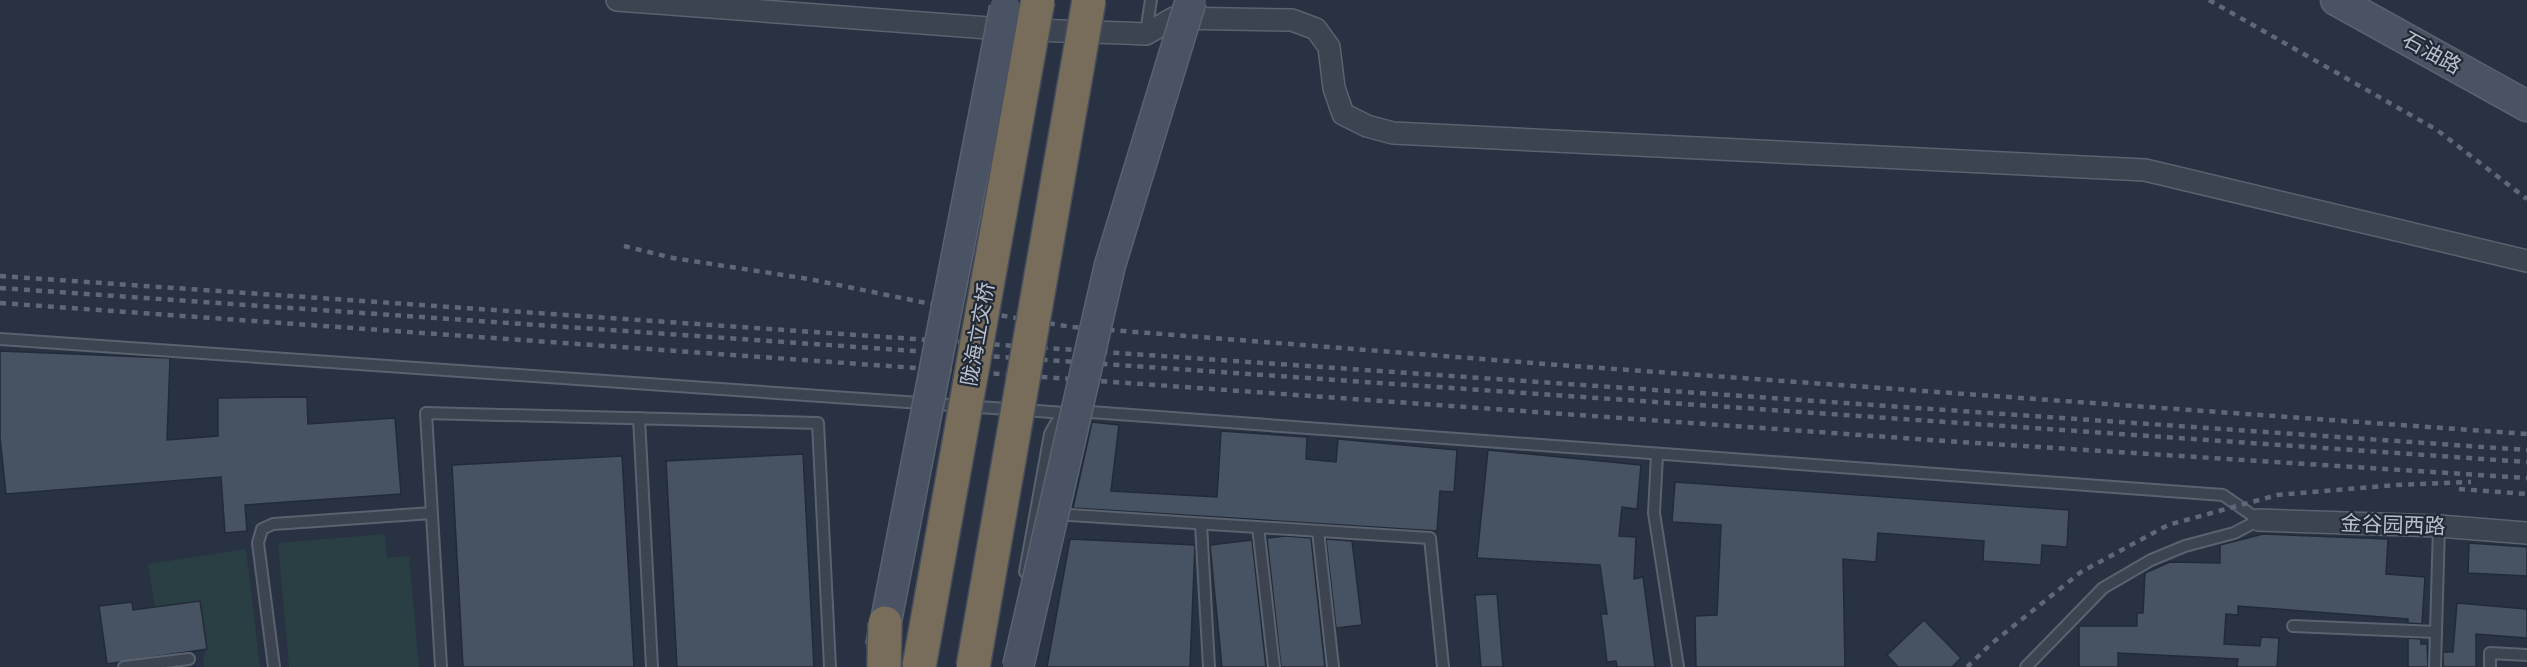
<svg xmlns="http://www.w3.org/2000/svg" width="2527" height="667" font-family="Rubik,'Noto Sans SC',sans-serif">
<style>
.green{fill:#2a3f43}
.building{fill:#475263;stroke:#232b39;stroke-width:1.5}
.lines{fill:none;stroke-linecap:round;stroke-linejoin:round}
.lane-casing{stroke:#5a626f;stroke-width:14}
.street-casing{stroke:#5a626f;stroke-width:24}
.secondary-casing{stroke:#5a626f;stroke-width:33}
.lane{stroke:#3c4451;stroke-width:10}
.street{stroke:#3c4451;stroke-width:21}
.secondary{stroke:#4a5364;stroke-width:30}
.rail{stroke:#5e6878;stroke-width:4.5;stroke-dasharray:6 6;stroke-linecap:butt}
.secondary-bridge-casing{stroke:#5a626f;stroke-width:33;stroke-linecap:butt}
.highway-bridge-casing{stroke:#474f5c;stroke-width:36;stroke-linecap:butt}
.secondary-bridge{stroke:#4a5364;stroke-width:30}
.highway-bridge{stroke:#776d5a;stroke-width:33}
.labels{text-anchor:middle;stroke-width:4.5;stroke-linejoin:round;paint-order:stroke}
.street-label{font-size:21px;fill:#b9bfcb;stroke:#212937}
</style>
<rect width="100%" height="100%" fill="#283242"/>
<g class="green">
<path d="M385,534L387,558L409,556L419,667H289L278,543Z"/>
<path d="M246,549L260,667H204L203,658L207,649L200,601L155,607L148,564Z"/>
</g>
<g class="building">
<path d="M0,351L170,358L167,440L218,436V398L307,397L308,424L395,418L401,494L245,505L247,531L225,533L221,477L6,494L0,437Z"/>
<path d="M1092,422L1119,425L1111,491L1217,497L1221,431L1307,437L1306,459L1336,462L1338,439L1457,450L1454,492L1440,491L1437,531L1073,508Z"/>
<path d="M1488,450L1641,465L1637,509L1622,507L1619,536L1636,537L1634,579L1643,577L1655,667H1617L1616,661L1607,662L1601,614H1607L1600,565L1477,558Z"/>
<path d="M803,454L814,667H677L666,461Z"/>
<path d="M622,456L634,667H463L452,465Z"/>
<path d="M1675,482L2069,510L2067,547L2042,545L2041,565L1983,561L1984,541L1878,533L1876,562L1843,559L1845,667H1696L1695,616L1717,615L1721,525L1672,522Z"/>
<path d="M2263,534L2388,539L2386,574L2425,577L2422,624L2408,623V619L2238,606V615L2226,614L2224,644L2260,646L2261,637L2279,638L2277,667H2237L2238,659L2118,653V667H2079V626H2137V613H2143L2145,573L2170,562L2220,563V545Z"/>
<path d="M1286,536L1311,538L1325,667H1281L1267,538Z"/>
<path d="M1070,539L1195,545L1190,667H1047Z"/>
<path d="M1326,539L1352,541L1362,625L1336,628Z"/>
<path d="M1252,540L1266,667H1222L1210,545Z"/>
<path d="M2469,543L2527,547V576L2468,573Z"/>
<path d="M1497,594L1503,667H1481L1475,595Z"/>
<path d="M200,601L207,649L107,664L99,606L132,602L133,610Z"/>
<path d="M2457,603L2527,609V638L2476,634V667H2443V652H2453Z"/>
<path d="M1924,620L1961,658L1952,667H1898L1887,655Z"/>
<path d="M2408,638L2421,639V644H2427L2428,667H2408Z"/>
</g>
<g class="lines">
<g class="lane-casing">
<g id="lane">
<path d="M1146,32L1151,0"/>
<path d="M0,339L1065,413"/>
<path d="M639,418L652,667"/>
<path d="M1657,455L1654,513L1678,667"/>
<path d="M1054,514L1430,538L1443,667"/>
<path d="M1201,524L1209,667"/>
<path d="M1258,527L1274,667"/>
<path d="M1318,531L1333,667"/>
<path d="M1025,572L1050,434C1057,420 1061,413 1077,411L2223,495L2259,520L2234,533L2185,546L2151,560L2103,588L2026,667"/>
<path d="M2293,626L2436,632"/>
<path d="M124,667L189,659"/>
<path d="M274,667L258,543L262,529L273,524L432,513"/>
<path d="M441,667L426,413L818,423L830,667"/>
<path d="M2435,667L2439,526"/>
<path d="M2490,667V653L2527,655"/>
</g>
</g>
<g class="street-casing">
<g id="street">
<path d="M617,0L1002,29L1123,33L1146,34L1174,18L1292,20L1316,29L1329,47L1334,88L1343,114L1367,126L1393,133L2145,170L2527,261"/>
<path d="M2259,520L2439,526L2527,533"/>
</g>
</g>
<g class="secondary-casing">
<path id="secondary" d="M2336,0L2527,106"/>
</g>
<use href="#lane" class="lane"/>
<use href="#street" class="street"/>
<use href="#secondary" class="secondary"/>
<g class="rail">
<path d="M2209,0L2437,130L2527,199"/>
<path d="M624,246L673,258L809,279L936,305L1072,327L1559,365L2527,434"/>
<path d="M0,276L2527,450"/>
<path d="M0,288L2527,462"/>
<path d="M0,303L1945,441L2527,478"/>
<path d="M2459,489L2527,494"/>
<path d="M1967,667L1991,644L2081,572L2168,525L2277,495L2396,485L2471,482"/>
</g>
<g class="secondary-bridge-casing">
<g id="secondary-bridge">
<path d="M881,647L1005,8"/>
<path d="M1018,667L1110,265L1191,0"/>
</g>
</g>
<g class="highway-bridge-casing">
<g id="highway-bridge">
<path d="M884,667L885,623"/>
<path d="M919,667L1038,0"/>
<path d="M973,667L1089,0"/>
</g>
</g>
<use href="#secondary-bridge" class="secondary-bridge"/>
<use href="#highway-bridge" class="highway-bridge"/>
</g>
<g class="labels">
<g class="street-label">
<text transform="translate(2432 53) rotate(29)" y="7">石油路</text>
<text transform="translate(978 334) rotate(-80)" y="7">陇海立交桥</text>
<text transform="translate(2393 525) rotate(2)" y="7">金谷园西路</text>
</g>
</g>
</svg>
